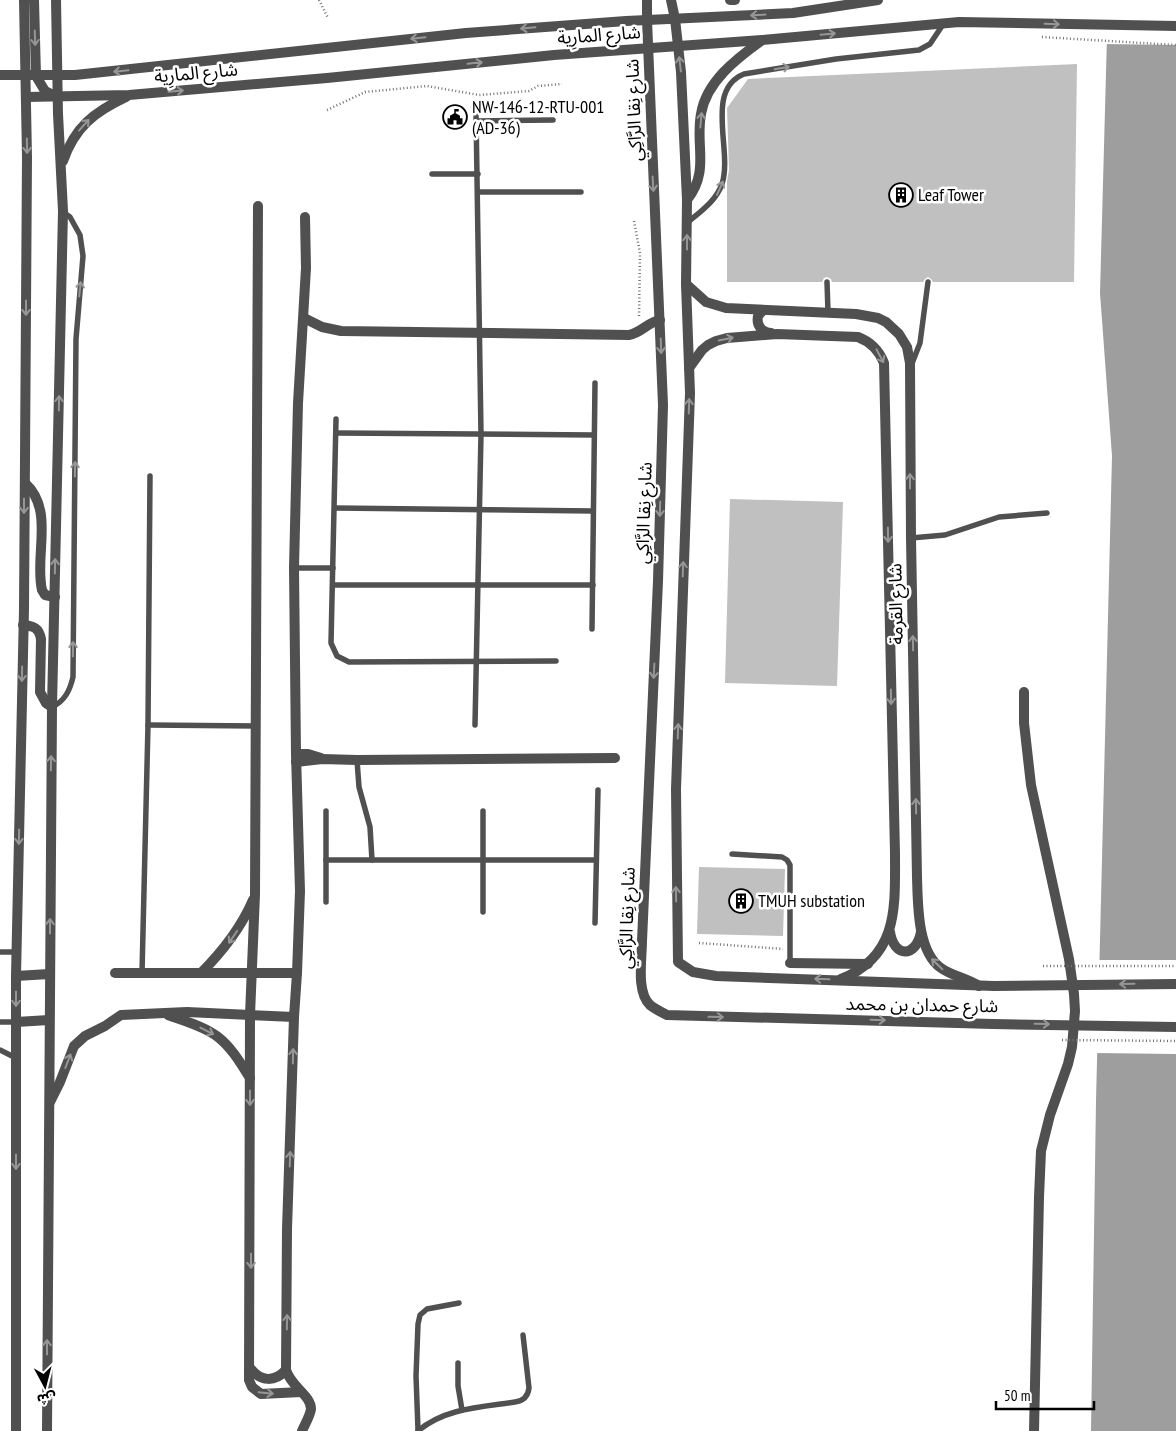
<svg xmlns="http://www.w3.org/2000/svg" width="1176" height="1431" font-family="'PT Sans Narrow','Noto Sans Arabic',sans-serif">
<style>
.water{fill:#9e9e9e}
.pier{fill:#fff}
.building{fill:#c0c0c0}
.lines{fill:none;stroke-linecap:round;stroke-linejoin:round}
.path{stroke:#727272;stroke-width:2.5;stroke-dasharray:1 2.5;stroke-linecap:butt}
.service{stroke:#505050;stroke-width:5.5}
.minor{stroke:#505050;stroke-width:10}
.tertiary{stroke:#505050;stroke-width:10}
.path-bridge{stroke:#727272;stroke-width:2.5;stroke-dasharray:1 2.5;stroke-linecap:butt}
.tertiary-bridge{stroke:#505050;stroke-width:10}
.oneway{stroke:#969696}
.labels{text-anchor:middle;stroke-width:5;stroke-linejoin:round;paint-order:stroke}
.street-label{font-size:18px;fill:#000;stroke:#fff}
.poi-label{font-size:18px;fill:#000;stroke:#fff;text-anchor:start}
</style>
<rect width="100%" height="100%" fill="#fff"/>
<path class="water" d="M1108,0H1176V1431H1091L1096,1101L1112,456L1100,293Z"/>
<g class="pier">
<path d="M1106,0H1176V45L1104,44Z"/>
<path d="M1097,960H1176V1054L1095,1053Z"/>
</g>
<g class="building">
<path d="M1077,64L1074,282H933L931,279L928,277L925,279L923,282H832L831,279L827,277L824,278L822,282H727V181L729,170L727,108L748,79Z"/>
<path d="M730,499L843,502L837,686L725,683Z"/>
<path d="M699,867L785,869L783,936L697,934Z"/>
</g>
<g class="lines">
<g class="path">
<path d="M319,0L328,18"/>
<path d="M1042,37L1176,45"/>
<path d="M327,110L365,92L427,86L479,95L529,91L538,86L562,84"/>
<path d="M634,221L640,253L639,318"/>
<path d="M699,943L783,949"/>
</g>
<g class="service">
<path d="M476,121L553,120"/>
<path d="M432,174H478"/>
<path d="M478,192H581"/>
<path d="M687,223C701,211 716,201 722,184C733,151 704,90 744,74L836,59L919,50L930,44L944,23"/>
<path d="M827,282L828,312"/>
<path d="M911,366L920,343L928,282"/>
<path d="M336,419L331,643L337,656L349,662L556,661"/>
<path d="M336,433L594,435"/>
<path d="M335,508L593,511"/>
<path d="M911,538L945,535L999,517L1047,513"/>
<path d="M294,568H333"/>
<path d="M333,585H593"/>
<path d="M592,629L595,383"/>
<path d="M52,707C65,701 70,690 73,677L76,339L83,256L80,235L70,217L63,212"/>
<path d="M148,725L256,726"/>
<path d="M475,725L481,434L476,113"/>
<path d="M357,760L359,787L370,827L372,860"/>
<path d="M483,811V912"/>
<path d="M732,854L782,857L787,860L790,865V963"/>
<path d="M326,860H596"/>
<path d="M326,902V811"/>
<path d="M595,923L598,790"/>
<path d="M0,952H17"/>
<path d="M142,973L148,725L150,476"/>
<path d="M0,1022H16"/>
<path d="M0,1050L16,1058"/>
<path d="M458,1363V1386L462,1410"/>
<path d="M418,1430L416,1376L418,1324L420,1315L427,1309L459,1303"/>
<path d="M418,1431C445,1408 482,1407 515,1402C524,1401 528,1396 529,1388L523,1335"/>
</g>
<g class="minor">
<path d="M647,0V20"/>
<path d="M671,0L675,19"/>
<path d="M686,284L706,302L726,308L856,314L878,318L886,322L899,334L907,347L910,363L911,538L917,877C918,904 917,951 941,968C952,976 967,978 979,986"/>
<path d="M763,310L758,316C756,326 762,332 771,333"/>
<path d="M304,318L322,327L341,331L629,335C641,333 648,322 660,320"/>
<path d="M689,368L702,350L708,345L716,341L727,338L777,334L858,337C871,342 879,350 884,363L895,853C895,907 899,956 841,979"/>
<path d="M1024,692V723L1031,785L1069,959L1074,994L1075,1011L1072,1047L1068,1064L1050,1115L1041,1151L1039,1197L1034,1431"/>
<path d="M296,754H308L321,758"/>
<path d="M296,762L322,759L357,760L615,758"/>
<path d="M890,932C894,958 916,958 921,932"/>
<path d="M790,963L868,964"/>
<path d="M250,1015L249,1380L252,1387L261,1394L301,1392"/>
<path d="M294,1017L287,1229L286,1370C291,1387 311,1395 311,1409C310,1416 305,1424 302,1431"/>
<path d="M251,1369C261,1382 275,1382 286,1370"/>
</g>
<g class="tertiary">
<path d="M34,0L36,76L45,91L55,96"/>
<path d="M730,0H735"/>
<path d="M675,19L681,72L687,200L686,284L690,393L676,789L678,962L693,972L716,976L994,986"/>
<path d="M647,20L663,405L658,581L642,941C642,959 636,992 650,1005C655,1009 661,1012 667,1015L993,1024"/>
<path d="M0,75H75L466,33L626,21L793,13L878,0"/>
<path d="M26,97L129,95L327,78L554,55L762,40L959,22L1176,26"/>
<path d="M63,161C75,127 94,112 126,97"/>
<path d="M687,200C710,171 695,146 701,114C706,82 736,59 761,41"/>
<path d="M25,483C55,510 34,556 42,590L45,595L55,597"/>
<path d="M23,625C34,626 39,628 41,639L40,692L46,703L52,707"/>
<path d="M115,973H297"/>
<path d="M201,973C223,951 241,928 253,900"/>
<path d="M16,976L49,974"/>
<path d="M168,1015C184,1021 204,1026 218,1037C232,1048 241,1064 250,1078"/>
<path d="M250,1015L255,894L258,206"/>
<path d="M16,1022L49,1020"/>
<path d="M50,1102L60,1082L74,1046L85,1036L105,1026L121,1015L187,1012L294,1017L297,973L300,891L296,754L294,568L298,403L306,268L305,217"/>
<path d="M16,1431V976L24,609L27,157L24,0"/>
<path d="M47,1431L52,707L63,211L58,114L56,0"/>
</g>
<g class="path-bridge">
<path d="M1043,966H1176"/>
<path d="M1062,1040L1176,1041"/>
</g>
<g class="tertiary-bridge">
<path d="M994,986L1176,984"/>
<path d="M993,1024L1176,1027"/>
</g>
</g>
<defs><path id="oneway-shaft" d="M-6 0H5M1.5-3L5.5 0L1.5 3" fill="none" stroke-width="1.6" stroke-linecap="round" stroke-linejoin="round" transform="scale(1.25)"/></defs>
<g class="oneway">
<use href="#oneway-shaft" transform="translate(758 15) rotate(177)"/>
<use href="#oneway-shaft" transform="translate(1052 24) rotate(2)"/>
<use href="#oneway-shaft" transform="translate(528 28) rotate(175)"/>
<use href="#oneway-shaft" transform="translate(828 34) rotate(-5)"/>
<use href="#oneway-shaft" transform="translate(35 38) rotate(88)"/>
<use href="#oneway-shaft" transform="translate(418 38) rotate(174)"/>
<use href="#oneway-shaft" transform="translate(475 63) rotate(-6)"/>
<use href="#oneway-shaft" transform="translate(680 64) rotate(-97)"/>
<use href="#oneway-shaft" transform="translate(782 68) rotate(-10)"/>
<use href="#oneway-shaft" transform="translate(121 71) rotate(174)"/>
<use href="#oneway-shaft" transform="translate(176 91) rotate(-5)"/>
<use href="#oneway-shaft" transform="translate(701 120) rotate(-85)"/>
<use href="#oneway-shaft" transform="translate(84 125) rotate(-48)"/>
<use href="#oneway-shaft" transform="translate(27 146) rotate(89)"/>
<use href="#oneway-shaft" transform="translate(653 184) rotate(87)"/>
<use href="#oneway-shaft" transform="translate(720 188) rotate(-66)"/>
<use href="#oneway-shaft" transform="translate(687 242) rotate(-90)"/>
<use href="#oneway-shaft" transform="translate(80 289) rotate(-84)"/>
<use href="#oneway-shaft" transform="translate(26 308) rotate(90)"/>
<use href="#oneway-shaft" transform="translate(726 339) rotate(-11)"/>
<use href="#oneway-shaft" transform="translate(661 346) rotate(88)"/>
<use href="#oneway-shaft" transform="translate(880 356) rotate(62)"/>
<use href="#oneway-shaft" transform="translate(59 403) rotate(-89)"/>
<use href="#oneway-shaft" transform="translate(689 406) rotate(-88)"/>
<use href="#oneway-shaft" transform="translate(75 469) rotate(-89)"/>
<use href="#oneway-shaft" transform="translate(910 481) rotate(-90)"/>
<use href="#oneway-shaft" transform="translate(24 506) rotate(90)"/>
<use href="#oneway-shaft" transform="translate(660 509) rotate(92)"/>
<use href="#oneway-shaft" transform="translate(888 535) rotate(89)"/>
<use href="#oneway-shaft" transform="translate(55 566) rotate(-89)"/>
<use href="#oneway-shaft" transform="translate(683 569) rotate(-88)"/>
<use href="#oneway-shaft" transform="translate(913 643) rotate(-91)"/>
<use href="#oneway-shaft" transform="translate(73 649) rotate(-89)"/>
<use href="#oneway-shaft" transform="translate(654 671) rotate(93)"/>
<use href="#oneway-shaft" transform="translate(22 674) rotate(91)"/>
<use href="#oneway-shaft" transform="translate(891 697) rotate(89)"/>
<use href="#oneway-shaft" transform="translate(678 731) rotate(-88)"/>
<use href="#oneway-shaft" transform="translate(51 763) rotate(-89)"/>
<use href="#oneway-shaft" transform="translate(916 806) rotate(-91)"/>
<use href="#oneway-shaft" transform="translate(19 837) rotate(91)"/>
<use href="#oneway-shaft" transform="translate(676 894) rotate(-91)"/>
<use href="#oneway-shaft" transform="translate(50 926) rotate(-90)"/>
<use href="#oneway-shaft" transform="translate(233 937) rotate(124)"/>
<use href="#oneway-shaft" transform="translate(937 964) rotate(-136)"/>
<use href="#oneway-shaft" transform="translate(822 979) rotate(-178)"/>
<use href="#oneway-shaft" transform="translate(1127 984) rotate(179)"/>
<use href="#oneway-shaft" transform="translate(16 999) rotate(90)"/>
<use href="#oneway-shaft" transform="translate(716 1017) rotate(1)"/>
<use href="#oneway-shaft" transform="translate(878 1020) rotate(2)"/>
<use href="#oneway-shaft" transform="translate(1042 1024) rotate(1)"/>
<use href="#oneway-shaft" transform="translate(207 1031) rotate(27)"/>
<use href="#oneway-shaft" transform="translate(293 1056) rotate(-89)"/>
<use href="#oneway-shaft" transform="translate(68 1061) rotate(-69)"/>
<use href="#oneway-shaft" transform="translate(250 1098) rotate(90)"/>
<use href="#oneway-shaft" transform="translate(290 1159) rotate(-88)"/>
<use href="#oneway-shaft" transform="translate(16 1162) rotate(90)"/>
<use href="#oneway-shaft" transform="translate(251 1261) rotate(90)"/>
<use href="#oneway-shaft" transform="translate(287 1322) rotate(-89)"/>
<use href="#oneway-shaft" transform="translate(47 1347) rotate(-90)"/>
<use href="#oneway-shaft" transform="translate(266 1393) rotate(6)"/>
</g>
<defs>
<g id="civic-ring" transform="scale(1.25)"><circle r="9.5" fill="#fff" stroke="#000" stroke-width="1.5"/><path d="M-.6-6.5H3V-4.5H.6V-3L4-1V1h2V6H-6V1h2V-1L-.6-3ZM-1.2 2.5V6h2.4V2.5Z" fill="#000"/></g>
<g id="building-ring" transform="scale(1.25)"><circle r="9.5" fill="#fff" stroke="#000" stroke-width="1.5"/><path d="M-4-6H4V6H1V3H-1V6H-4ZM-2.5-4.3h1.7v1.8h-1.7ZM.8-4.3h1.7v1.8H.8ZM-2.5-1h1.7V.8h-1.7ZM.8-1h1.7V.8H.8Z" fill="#000"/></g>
</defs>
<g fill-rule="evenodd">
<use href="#civic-ring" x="455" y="117"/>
<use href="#building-ring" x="901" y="195"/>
<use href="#building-ring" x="741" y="901"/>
</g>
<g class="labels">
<g class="street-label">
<text transform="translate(599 35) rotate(-4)" y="6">شارع المارِية</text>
<text transform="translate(196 73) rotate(-5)" y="6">شارع المارِية</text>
<text transform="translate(634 110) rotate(-92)" y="6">شارع نِقا الرَّاكِي</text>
<text transform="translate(644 513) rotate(-88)" y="6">شارع نِقا الرَّاكِي</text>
<text transform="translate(896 604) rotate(-91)" y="6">شارع القرمة</text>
<text transform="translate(627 918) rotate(-88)" y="6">شارع نِقا الرَّاكِي</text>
<text transform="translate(922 1005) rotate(1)" y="6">شارع حمدان بن محمد</text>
</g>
<g class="poi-label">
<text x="472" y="113">NW-146-12-RTU-001<tspan x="472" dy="21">(AD-36)</tspan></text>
<text x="918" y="201">Leaf Tower</text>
<text x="758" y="907">TMUH substation</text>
</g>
</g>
<g transform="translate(45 1386) rotate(173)" stroke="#ffffff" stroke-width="4" paint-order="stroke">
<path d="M0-4L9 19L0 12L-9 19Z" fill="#000000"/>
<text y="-8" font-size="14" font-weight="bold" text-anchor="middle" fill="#000000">ش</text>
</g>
<path d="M996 1401v8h98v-8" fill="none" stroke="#000000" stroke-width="2.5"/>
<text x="1004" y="1401" font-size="15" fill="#000000" stroke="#ffffff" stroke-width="4" paint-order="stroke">50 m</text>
</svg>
